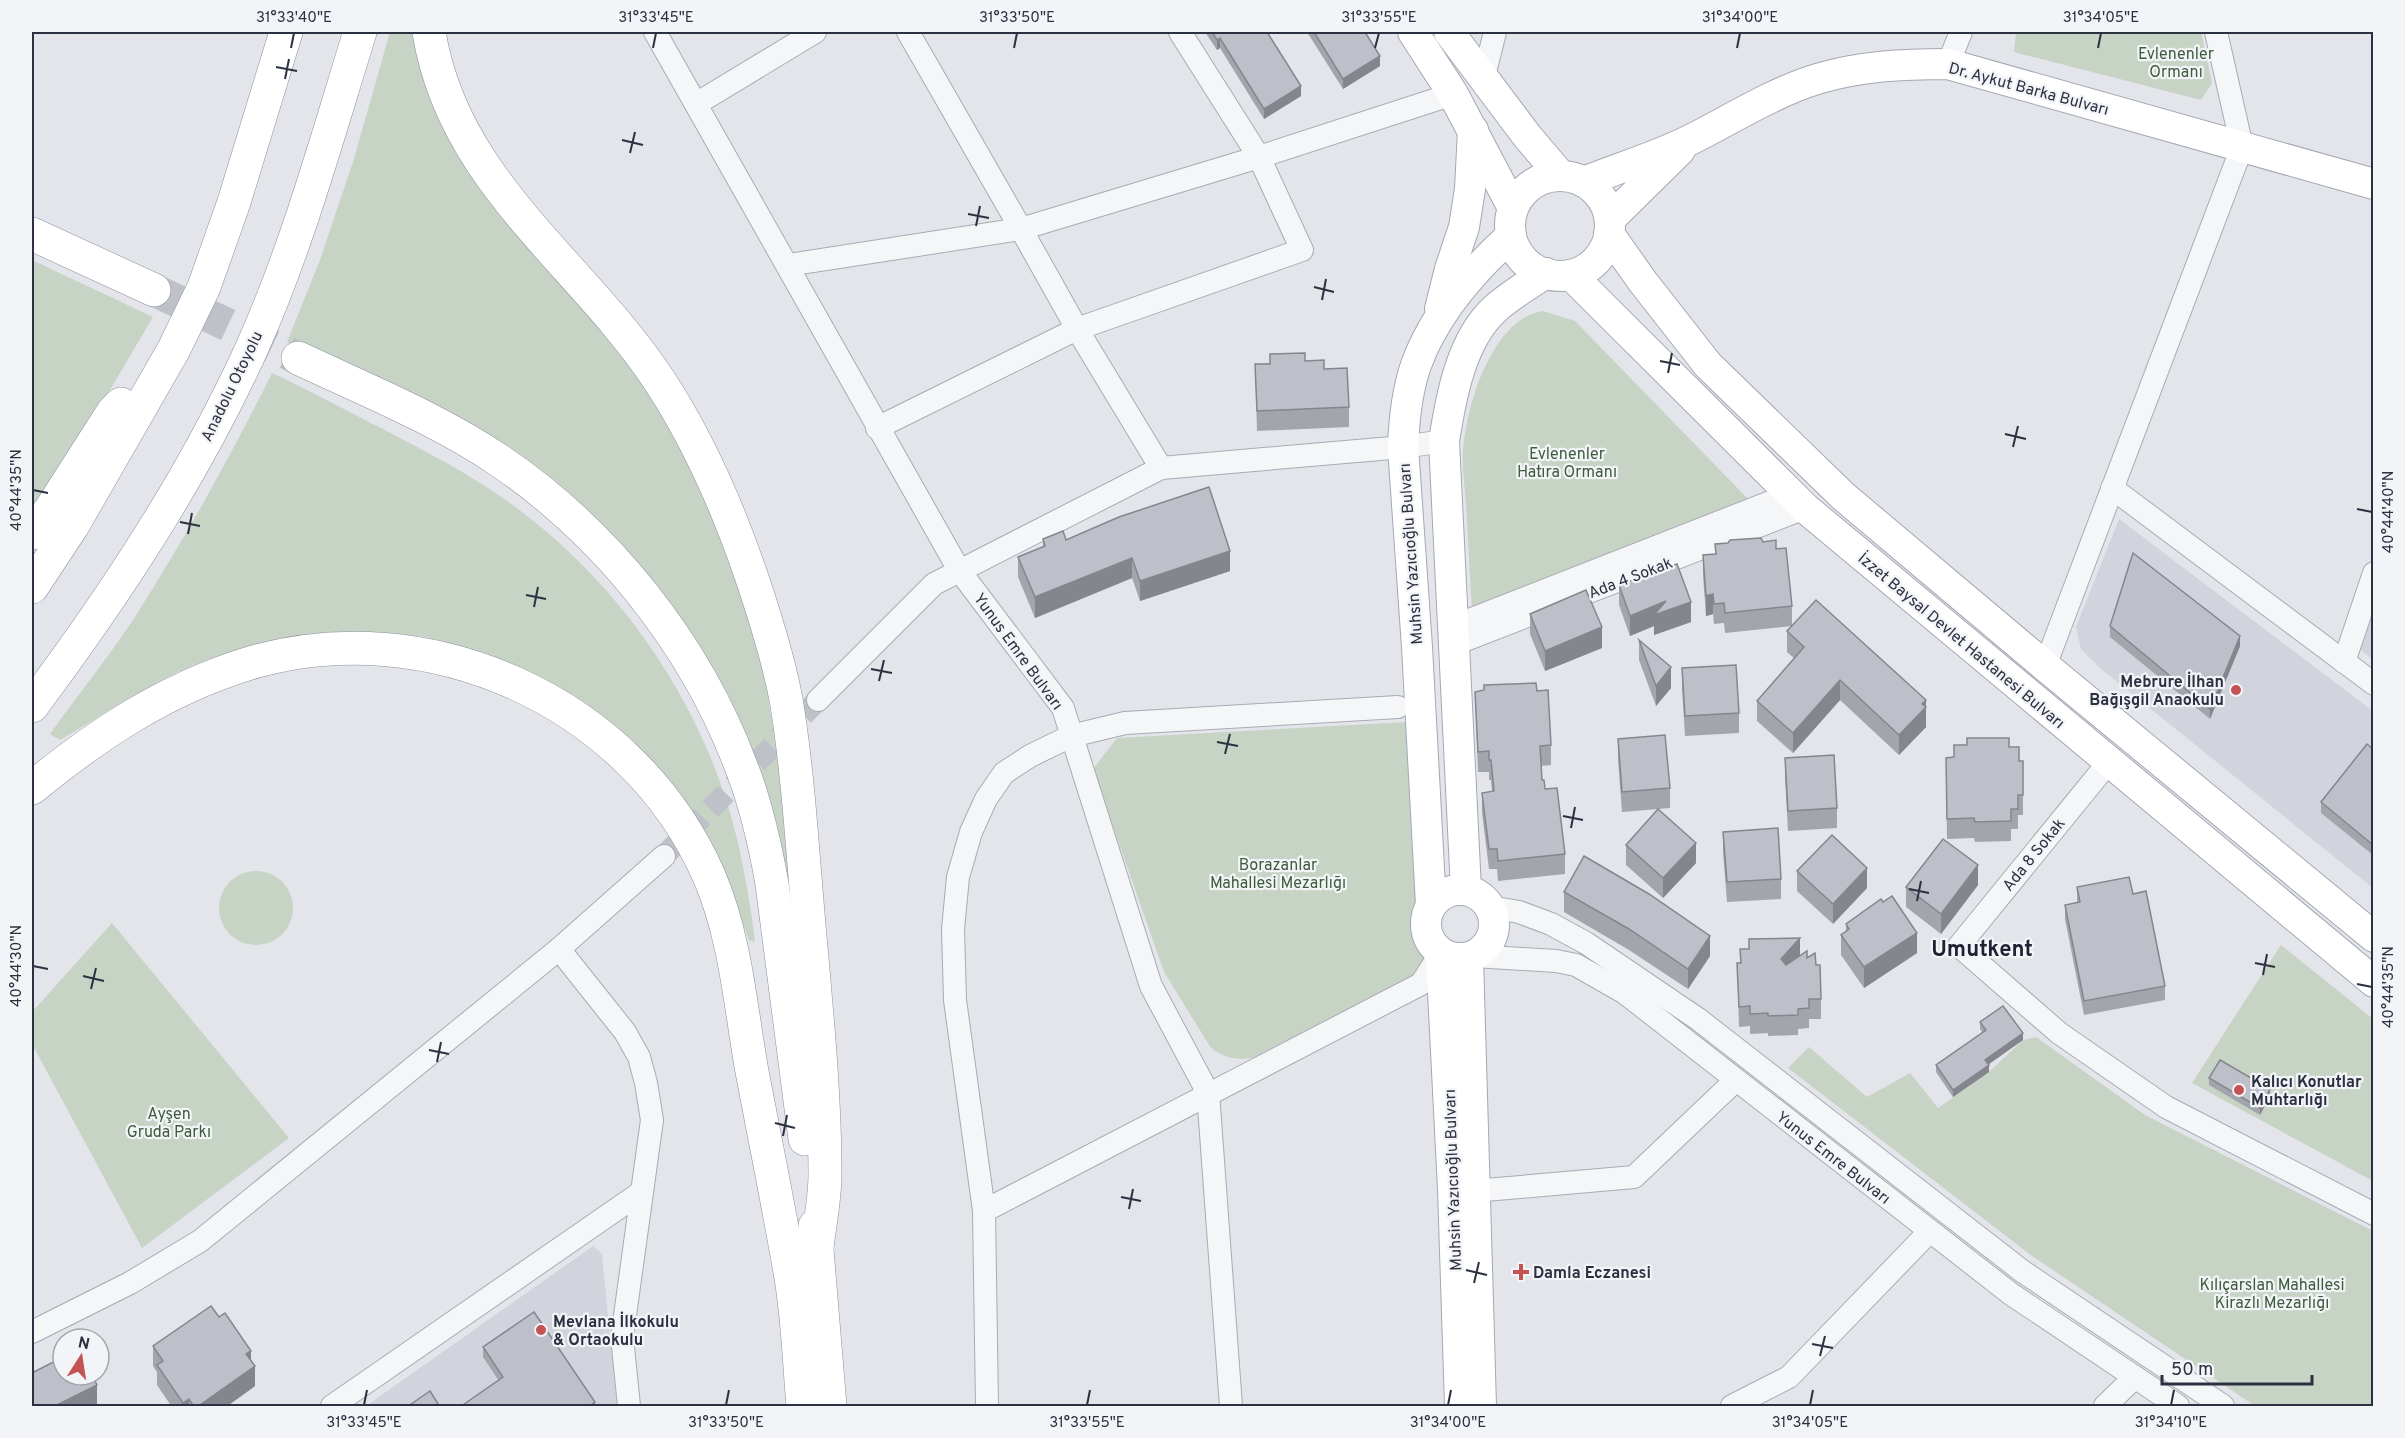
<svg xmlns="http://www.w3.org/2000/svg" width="2405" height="1438" font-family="Overpass,sans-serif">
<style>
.built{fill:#d1d4dc}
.green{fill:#c6d3c5}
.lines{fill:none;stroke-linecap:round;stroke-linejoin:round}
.minor-tunnel{stroke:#bec1c8;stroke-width:22;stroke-dasharray:22 11;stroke-linecap:butt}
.highway-tunnel{stroke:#bec1c8;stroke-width:33;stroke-dasharray:33 16;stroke-linecap:butt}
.minor-casing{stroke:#a8abb4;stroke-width:24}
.major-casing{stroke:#a3a8b5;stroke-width:32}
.highway-casing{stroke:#8c919f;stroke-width:34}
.minor{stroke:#f5f6f8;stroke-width:22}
.major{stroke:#fff;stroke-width:30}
.highway{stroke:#fff;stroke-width:33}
.wall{fill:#a3a5ad}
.shaded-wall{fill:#85868d}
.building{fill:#bec0c9;stroke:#85868d;stroke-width:1.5}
.ticks{fill:none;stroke:#2c3141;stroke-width:2}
.poi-dot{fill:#c35355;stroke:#f3f4f7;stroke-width:2}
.labels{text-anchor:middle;stroke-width:4.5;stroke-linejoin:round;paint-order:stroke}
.park-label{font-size:16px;fill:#3c5b3b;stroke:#f3f4f7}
.street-label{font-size:16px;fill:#2c3141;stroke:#f3f4f7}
.poi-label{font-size:16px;font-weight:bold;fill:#2c3141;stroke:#f3f4f7;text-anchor:start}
.district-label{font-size:22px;font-weight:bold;fill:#1e2232;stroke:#f3f4f7}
.neatline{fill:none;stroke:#2c3141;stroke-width:2}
.ticks-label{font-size:15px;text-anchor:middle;fill:#2c3141}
</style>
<rect width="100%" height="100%" fill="#e3e5ea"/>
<g class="built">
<path d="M2119,519L2373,711V888L2100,668L2081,649L2076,627Z"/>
<path d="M2373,605V660L2359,648Z"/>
<path d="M593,1246L602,1254L617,1406H366Z"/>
</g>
<g class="green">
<path d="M390,32H414L423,72L437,117L458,157L481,188L583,305L657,404L688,461L735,569L766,684L780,772L805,1011L786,883L635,566L302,349L287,342L320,260L353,162Z"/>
<path d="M2016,32H2201L2212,83L2201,100L2014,52Z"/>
<path d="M32,260L153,317L56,481L32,514Z"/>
<path d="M1543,311L1575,321L1750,501L1472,611C1470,575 1468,540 1466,505C1465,488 1462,471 1463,454C1465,409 1491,319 1543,311Z"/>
<path d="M272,373C309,390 345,410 381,428C427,452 472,475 514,506C623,586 706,708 737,839C745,873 751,908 755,942L749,940L727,881L706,839L472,652C456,647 440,640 424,637C345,625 265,636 191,666C146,685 103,715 60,740L50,734C77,696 107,659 133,620C184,540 230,458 272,373Z"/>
<path d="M1408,722L1424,970L1263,1056C1242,1060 1228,1061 1211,1048L1164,972L1093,769L1117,738Z"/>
<circle cx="256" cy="908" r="37"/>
<path d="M112,923L289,1138L142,1248L32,1044V1012Z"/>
<path d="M2281,945L2373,1019V1181L2192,1083Z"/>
<path d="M2036,1037L2145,1115L2373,1231V1406H2255L2032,1256L1788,1068L1809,1047L1867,1097L1910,1073L1938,1108L1989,1072L2023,1040Z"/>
</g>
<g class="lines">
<path class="minor-tunnel" d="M664,856L818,700"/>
<path class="highway-tunnel" d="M154,290L298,358"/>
<g class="minor-casing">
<g id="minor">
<path d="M655,32L959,570L1063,708L1151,986L1208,1093L1231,1406"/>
<path d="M1180,32L1259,157L1453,94"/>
<path d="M1948,64L1961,32"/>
<path d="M1483,80L1495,32"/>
<path d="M696,104L815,32"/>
<path d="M788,265L1021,229L1077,329L1161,468"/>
<path d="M877,428L1077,329L1302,250L1259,157L1021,229L908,32"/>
<path d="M2112,488L2374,684"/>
<path d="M1454,626L1791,494"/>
<path d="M1455,644L1805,508"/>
<path d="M2344,662L2374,573"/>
<path d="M2045,666L2242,147L2216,32"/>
<path d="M818,700L934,584L1161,468L1403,447L1444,441"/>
<path d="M2108,763L1959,946L2059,1033L2166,1107L2374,1214"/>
<path d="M1490,907L1519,912L1551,924L1586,943L1698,1019L2022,1271L2223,1406"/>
<path d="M559,949L625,1032L639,1057L646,1083L652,1120L622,1337L629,1406"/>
<path d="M1474,956L1556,961L1576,965L1625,993L2011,1294L2178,1406"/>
<path d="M1474,1191L1634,1177L1736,1080"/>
<path d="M984,1211L955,1000L953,929L958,877L971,832L986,799L1004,773L1030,756L1071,736L1125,723L1398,707"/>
<path d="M32,1332L130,1283L200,1241L559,949L664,856"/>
<path d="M332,1406L640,1193"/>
<path d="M987,1406L984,1211L1421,984L1441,953"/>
<path d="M1732,1406L1789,1377L1929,1232"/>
<path d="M2105,1406L2135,1377"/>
</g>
</g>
<g class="major-casing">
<g id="major">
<path d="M1413,32L1453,94L1513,208"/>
<path d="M1449,32L1527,136L1561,176"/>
<circle cx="1560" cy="226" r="50"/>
<path d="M1584,182C1618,168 1656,157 1690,140C1732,119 1772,93 1817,79C1860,66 1903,64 1948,64L2374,184"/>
<path d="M1610,219L1680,150"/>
<path d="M1609,234L1643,282L1708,365L1843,496L2045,666L2374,937"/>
<path d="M1571,275L1805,508L2374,982"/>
<path d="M1440,309L1450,269L1464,227L1470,189L1473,130"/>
<circle cx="1460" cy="924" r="34"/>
<path d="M1466,890L1444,441C1451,397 1461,339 1496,308C1511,295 1529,284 1546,273"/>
<path d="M1431,905L1417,647L1403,447C1404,420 1407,391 1416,365C1434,315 1472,271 1511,236"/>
<path d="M1441,953L1453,1189L1460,1406"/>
<path d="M1468,958L1481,1406"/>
</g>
</g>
<g class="highway-casing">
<g id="highway">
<path d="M429,32C453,182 580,261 659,380C701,444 730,512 754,584C767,623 780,664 787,705C799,782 803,859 810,936C817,1015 825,1095 825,1174C825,1198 820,1223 817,1247"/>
<path d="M32,234L154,290"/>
<path d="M298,358C366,390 438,419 500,461C607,534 695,644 741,766C756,804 765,844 772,884L805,1139"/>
<path d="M32,533L51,509L113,412L121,404"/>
<path d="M32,587L73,525L174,349L204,287L234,202L286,32"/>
<path d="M32,706C115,595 193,477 251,350C297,248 327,138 360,32"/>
<path d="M32,788C98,734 164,690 247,664C427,609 633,702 709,876C735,936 740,1002 751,1066C764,1135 778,1203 790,1272C798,1316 799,1362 803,1406"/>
<path d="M815,1226L830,1406"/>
</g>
</g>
<use href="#minor" class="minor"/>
<use href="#major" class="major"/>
<use href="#highway" class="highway"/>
</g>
<g class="wall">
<path d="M1205,32H1267L1301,96L1264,119L1220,48L1217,50Z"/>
<path d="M1307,32H1365L1380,66L1343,89Z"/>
<path d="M1305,361L1349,407V427L1257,431L1255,364Z"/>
<path d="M1043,539L1066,540L1230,571L1140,601L1132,578L1035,618L1018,577V557L1043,547Z"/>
<path d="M1763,542L1776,549L1792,606V626L1725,633L1724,623L1714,624L1713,614L1706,616L1703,575V555L1715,554V544Z"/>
<path d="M1619,585L1691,622L1654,635V626L1630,636L1619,605Z"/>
<path d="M1530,614L1602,648L1545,671L1530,634Z"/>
<path d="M2110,626L2240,646L2210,719L2110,637Z"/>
<path d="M1787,631L1926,700V727L1899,755L1840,700L1793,753L1757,721V701L1795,659L1787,652Z"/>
<path d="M1639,640L1671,688L1656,706L1639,660Z"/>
<path d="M1682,668L1739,713V733L1685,736L1682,688Z"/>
<path d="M1537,691L1551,745V765L1541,766L1542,780L1565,854V874L1498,881L1497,869H1489L1482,813V793L1492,792L1491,780H1489V772H1478L1475,692Z"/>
<path d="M1618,739L1670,788V808L1622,812L1618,759Z"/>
<path d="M1967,745L2009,747L2019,761H2023V815H2018V829H2011V841L1975,842L1974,838L1947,839L1946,758L1954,757Z"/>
<path d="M2373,749V855L2321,813V802Z"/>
<path d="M1785,758L1837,808V828L1788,831L1785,778Z"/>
<path d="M1723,832L1781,879V899L1727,902L1723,852Z"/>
<path d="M1626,845L1696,863L1663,898L1626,865Z"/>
<path d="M1797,871L1867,888L1833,924L1797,891Z"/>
<path d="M1978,885L1941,934L1906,907V887Z"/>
<path d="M2077,887L2165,986V1000L2084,1015L2065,919V905L2077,902Z"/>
<path d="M1564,892L1710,956L1688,989L1629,950L1564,912Z"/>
<path d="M1846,924L1917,953L1864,988L1841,955V935L1846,932Z"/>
<path d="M1740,949L1800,956L1807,958L1816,965L1821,999V1019H1809V1028L1798,1029V1035L1768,1036V1033L1750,1034V1026L1739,1027L1737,963H1740Z"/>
<path d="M1980,1022L2023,1040L1988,1064L1989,1072L1953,1097L1936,1072V1065L1983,1033L1980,1029Z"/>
<path d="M2209,1078L2270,1096L2260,1115L2209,1085Z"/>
<path d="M153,1346L251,1361L255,1386L226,1407H172L157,1385V1372L153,1366Z"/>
<path d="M483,1347L595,1407L499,1381L483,1357Z"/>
</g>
<g class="shaded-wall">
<path d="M1220,38V48L1217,50V40Z"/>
<path d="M1380,56V66L1343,89V79Z"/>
<path d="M1301,86V96L1264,119V109Z"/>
<path d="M1230,551V571L1140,601V581Z"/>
<path d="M1132,558V578L1035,618V597Z"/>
<path d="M1713,594V614L1706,616V596Z"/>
<path d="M1666,601L1691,602V622L1654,635V626L1630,636V616Z"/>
<path d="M1602,627V648L1545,671V651Z"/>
<path d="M2240,636V646L2210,719V709Z"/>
<path d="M1671,667V688L1656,706V686Z"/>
<path d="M1840,680V700L1793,753V733Z"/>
<path d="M1926,700V727L1899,755V735L1922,704Z"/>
<path d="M1696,843V863L1663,898V878Z"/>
<path d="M1978,865V885L1941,934V914Z"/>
<path d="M1867,868V888L1833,924V904Z"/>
<path d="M1917,933V953L1864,988V967Z"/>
<path d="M1710,936V956L1688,989V969Z"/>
<path d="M1800,938V958L1781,979V959Z"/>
<path d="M2023,1033V1040L1985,1067V1060Z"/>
<path d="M1989,1065V1072L1953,1097V1090Z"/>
<path d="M2270,1089V1096L2260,1115V1108Z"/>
<path d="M251,1351V1369L255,1366V1386L226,1407H197L246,1354Z"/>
<path d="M97,1385V1405L94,1407H53Z"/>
<path d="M189,1399V1407H183V1403Z"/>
<path d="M595,1402V1407H588Z"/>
</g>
<g class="building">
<path d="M1212,32H1267L1301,86L1264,109L1220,38L1217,40Z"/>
<path d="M1314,32H1365L1380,56L1343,79Z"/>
<path d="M1305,353V361L1324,360V369L1347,368L1349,407L1257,411L1255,364H1270V354Z"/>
<path d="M1209,487L1230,551L1140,581L1132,558L1035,597L1018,557L1045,546L1043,539L1063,531L1066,540L1119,517Z"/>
<path d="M1761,538L1763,542L1776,540V549L1786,548L1792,606L1725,613L1724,603L1714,604L1713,594L1706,596L1703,555L1716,554L1715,544L1728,543L1730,540Z"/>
<path d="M2133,553L2240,636L2210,709L2110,626Z"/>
<path d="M1677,564L1691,602L1654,615L1666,601L1630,616L1619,585Z"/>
<path d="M1586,590L1602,627L1545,651L1530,614Z"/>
<path d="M1816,600L1926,700L1922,704L1926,707L1899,735L1840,680L1793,733L1757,701L1804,647L1787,631Z"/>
<path d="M1639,640L1671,667L1656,686Z"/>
<path d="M1736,665L1739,713L1685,716L1682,668Z"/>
<path d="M1536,683L1537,691L1548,690L1551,745L1540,746L1542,780H1544L1545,789L1557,788L1565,854L1498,861L1497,849H1489L1482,793L1494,791L1491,760H1489V751L1478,752L1475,692L1484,690V685Z"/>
<path d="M1665,735L1670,788L1622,792L1618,739Z"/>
<path d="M1967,738H2009V747H2019V761H2023V795H2018V809H2011V821L1975,822L1974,818L1947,819L1946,758L1954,757V745H1967Z"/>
<path d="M2367,744L2373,749V845L2321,802Z"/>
<path d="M1834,755L1837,808L1788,811L1785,758Z"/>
<path d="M1658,809L1696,843L1663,878L1626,845Z"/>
<path d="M1778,828L1781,879L1727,882L1723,832Z"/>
<path d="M1832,835L1867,868L1833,904L1797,871Z"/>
<path d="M1943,839L1978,865L1941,914L1906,887Z"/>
<path d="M1584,856L1649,894L1710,936L1688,969L1629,929L1564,892Z"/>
<path d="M2129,877L2133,894L2146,891L2165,986L2084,1001L2065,905L2080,902L2077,887Z"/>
<path d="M1892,896L1917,933L1864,967L1841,935L1849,929L1846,924L1881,899L1883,902Z"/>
<path d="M1800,938L1781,959L1786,965L1807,951V958L1815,953L1816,965H1820L1821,999H1809V1008L1798,1009V1015L1768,1016V1013L1750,1014V1006L1739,1007L1737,963H1741L1740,949H1749V939Z"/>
<path d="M2003,1006L2023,1033L1985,1060L1989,1065L1953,1090L1936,1065L1986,1030L1980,1022Z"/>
<path d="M2220,1060L2270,1089L2260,1108L2209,1078Z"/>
<path d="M211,1306L219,1317L225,1313L251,1351L246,1354L255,1366L197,1407H194L189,1399L183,1403L157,1365L163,1361L153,1346Z"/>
<path d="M534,1312L595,1402L588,1407H460L503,1377L483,1347Z"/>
<path d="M63,1357V1375H92L97,1385L53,1407H32V1373Z"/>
<path d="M430,1391L440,1407H407Z"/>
</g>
<path class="ticks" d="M291,48L294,33M653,48L656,33M1014,48L1017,33M1375,48L1379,33M1737,48L1740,33M2098,48L2101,33M276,67L297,71M285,79L289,59M622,140L643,145M630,153L635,132M968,214L989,218M976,226L980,206M1314,287L1334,292M1322,300L1326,279M1660,361L1680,365M1668,373L1672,353M2005,434L2026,439M2013,447L2018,426M33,490L48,493M2357,509L2372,512M180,522L200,526M188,534L192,513M526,595L546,599M534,607L538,587M871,669L892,673M879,681L884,660M1217,742L1238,746M1225,754L1230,734M1563,816L1583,820M1571,828L1575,807M1909,889L1929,893M1917,901L1921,881M2255,963L2275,967M33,966L48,969M2263,975L2267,954M83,976L104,981M2357,984L2372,987M91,989L96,968M429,1050L449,1054M437,1062L441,1042M775,1123L795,1128M783,1136L787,1115M1121,1197L1141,1201M1129,1209L1133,1189M1466,1270L1487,1275M1474,1283L1479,1262M1812,1344L1833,1348M1820,1356L1825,1336M364,1405L367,1390M726,1405L729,1390M1087,1405L1090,1390M1448,1405L1451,1390M1810,1405L1813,1390M2171,1405L2174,1390"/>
<g class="poi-dot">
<circle cx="2236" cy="690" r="6"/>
<circle cx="2239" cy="1090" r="6"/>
<path d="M1518 1263h6v6h6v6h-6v6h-6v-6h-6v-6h6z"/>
<circle cx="541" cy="1330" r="6"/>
</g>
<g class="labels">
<g class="park-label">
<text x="2176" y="59">Evlenenler<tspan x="2176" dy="18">Ormanı</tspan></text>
<text x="1567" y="459">Evlenenler<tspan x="1567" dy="18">Hatıra Ormanı</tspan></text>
<text x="1278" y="870">Borazanlar<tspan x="1278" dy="18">Mahallesi Mezarlığı</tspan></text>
<text x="169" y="1119">Ayşen<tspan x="169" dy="18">Gruda Parkı</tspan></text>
<text x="2272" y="1290">Kılıçarslan Mahallesi<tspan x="2272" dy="18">Kirazlı Mezarlığı</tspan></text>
</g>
<g class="street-label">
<text transform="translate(2029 88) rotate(15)" y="6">Dr. Aykut Barka Bulvarı</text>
<text transform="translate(231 386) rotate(-64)" y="6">Anadolu Otoyolu</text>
<text transform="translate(1410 554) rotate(-94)" y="6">Muhsin Yazıcıoğlu Bulvarı</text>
<text transform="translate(1630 577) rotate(-21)" y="6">Ada 4 Sokak</text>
<text transform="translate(1962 640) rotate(40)" y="6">İzzet Baysal Devlet Hastanesi Bulvarı</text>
<text transform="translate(1019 651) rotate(54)" y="6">Yunus Emre Bulvarı</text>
<text transform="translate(2033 854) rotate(-51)" y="6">Ada 8 Sokak</text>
<text transform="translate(1834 1157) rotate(38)" y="6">Yunus Emre Bulvarı</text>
<text transform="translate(1452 1180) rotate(-92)" y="6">Muhsin Yazıcıoğlu Bulvarı</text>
</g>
<g class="poi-label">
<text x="2224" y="687" text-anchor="end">Mebrure İlhan<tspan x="2224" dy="18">Bağışgil Anaokulu</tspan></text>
<text x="2251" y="1087">Kalıcı Konutlar<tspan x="2251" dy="18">Muhtarlığı</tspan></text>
<text x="1533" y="1278">Damla Eczanesi</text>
<text x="553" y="1327">Mevlana İlkokulu<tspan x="553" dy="18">&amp; Ortaokulu</tspan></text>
</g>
<g class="district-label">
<text x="1982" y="956">Umutkent</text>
</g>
</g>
<rect width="2405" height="1438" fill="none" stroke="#f3f4f7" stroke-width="66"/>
<g transform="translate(81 1357) rotate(12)"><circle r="28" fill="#f3f4f7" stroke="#a3a6ae" stroke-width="1.5"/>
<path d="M0-4.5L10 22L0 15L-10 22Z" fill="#c35355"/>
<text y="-9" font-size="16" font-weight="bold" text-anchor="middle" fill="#2c3141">N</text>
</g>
<path d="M2162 1375v9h150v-9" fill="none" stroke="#2c3141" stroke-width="3"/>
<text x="2171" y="1375" font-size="18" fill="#2c3141" stroke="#f3f4f7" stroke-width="4.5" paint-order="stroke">50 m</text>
<rect x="33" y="33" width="2339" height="1372" class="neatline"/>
<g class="ticks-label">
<text x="294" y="22">31°33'40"E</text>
<text x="656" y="22">31°33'45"E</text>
<text x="1017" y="22">31°33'50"E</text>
<text x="1379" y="22">31°33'55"E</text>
<text x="1740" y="22">31°34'00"E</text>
<text x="2101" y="22">31°34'05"E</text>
<text transform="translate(16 490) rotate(-90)" y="5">40°44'35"N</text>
<text transform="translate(2388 512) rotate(-90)" y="5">40°44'40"N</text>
<text transform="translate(16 966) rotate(-90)" y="5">40°44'30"N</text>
<text transform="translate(2388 987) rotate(-90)" y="5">40°44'35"N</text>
<text x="364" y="1427">31°33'45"E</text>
<text x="726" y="1427">31°33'50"E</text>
<text x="1087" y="1427">31°33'55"E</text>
<text x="1448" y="1427">31°34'00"E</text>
<text x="1810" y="1427">31°34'05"E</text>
<text x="2171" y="1427">31°34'10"E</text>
</g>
</svg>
